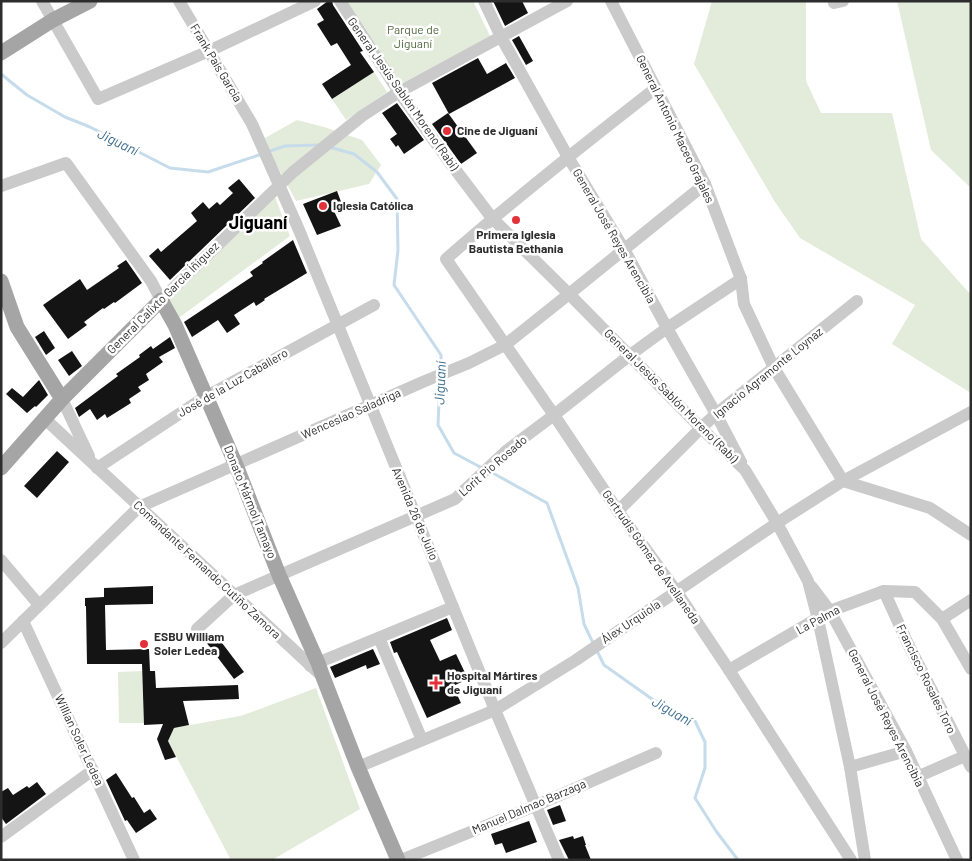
<svg xmlns="http://www.w3.org/2000/svg" width="972" height="861" font-family="Barlow,sans-serif">
<style>
.green{fill:#e3ebda}
.lines{fill:none;stroke-linecap:round;stroke-linejoin:round}
.stream{stroke:#c6dceb;stroke-width:3}
.building{fill:#141414}
.minor{stroke:#cacaca;stroke-width:12}
.major{stroke:#a5a5a5;stroke-width:15}
.poi-dot{fill:#e33039;stroke:#fff;stroke-width:2}
.labels{text-anchor:middle;stroke-width:5;stroke-linejoin:round;paint-order:stroke}
.park-label{font-size:12px;fill:#4f683b;stroke:#fff}
.street-label{font-size:12px;fill:#2d2d2d;stroke:#fff}
.poi-label{font-size:12px;font-weight:bold;fill:#2d2d2d;stroke:#fff;text-anchor:start}
.water-label{font-size:14px;font-style:italic;fill:#3c6d8e;stroke:#fff}
.district-label{font-size:18px;font-weight:bold;fill:#000;stroke:#fff}
</style>
<rect width="100%" height="100%" fill="#fff"/>
<g class="green">
<path d="M347,1H473L490,36L399,85Z"/>
<path d="M712,1H806V81L821,113H892L921,239L971,295V393L892,344L915,305L800,238L775,202L694,64Z"/>
<path d="M897,1H971V188L931,150Z"/>
<path d="M374,72L387,92L346,120L332,99Z"/>
<path d="M297,120L324,127L362,140L381,165L369,184L296,201L275,162L265,138Z"/>
<path d="M273,192L290,236L176,320L168,299Z"/>
<path d="M142,671L144,723H119L118,672Z"/>
<path d="M316,688L360,809L272,860H231L168,741L174,728L240,716L260,709Z"/>
</g>
<g class="lines">
<g class="stream">
<path d="M1,74L27,95L65,117L90,127L170,168L208,172L262,154"/>
<path d="M329,147L354,154L377,172L397,199L398,250L394,285L441,355V371"/>
<path d="M267,152L285,146L320,145"/>
<path d="M440,380L438,425L454,453L484,469"/>
<path d="M489,471L547,503L578,588L584,624L594,645"/>
<path d="M597,651L604,665L652,699L695,721L705,742V768L695,798L716,831L738,860"/>
</g>
</g>
<g class="building">
<path d="M328,1H332L333,5L363,51L360,52L374,72L332,99L322,84L351,65L337,43L331,46L317,24L324,20L317,9Z"/>
<path d="M493,1H522L528,13L505,26Z"/>
<path d="M519,36L533,61L526,65L512,40Z"/>
<path d="M478,58L487,74L506,63L515,78L449,114L432,83Z"/>
<path d="M397,103L424,140L404,154L398,145L396,147L390,139L397,134L382,113Z"/>
<path d="M448,113L477,153L461,164L432,124Z"/>
<path d="M239,179L255,198L170,280L149,256L158,248L161,252L197,221L191,213L203,202L209,209L217,202L220,205L233,193L228,188Z"/>
<path d="M337,191L343,207L334,211L341,226L317,235L303,204Z"/>
<path d="M293,240L307,273L264,299L265,300L256,306L254,302L234,315L240,324L227,333L218,320L192,337L184,322L253,276L250,272L263,263L262,262Z"/>
<path d="M126,260L142,283L115,303L114,302L104,309L103,308L84,322L87,325L68,339L43,305L80,279L87,290L119,268L117,266Z"/>
<path d="M44,331L55,348L46,355L35,337Z"/>
<path d="M170,337L175,348L159,357L163,362L146,374L149,380L138,387L141,391L129,399L131,403L107,418L105,414L97,420L90,409L79,417L75,408L118,376L116,374L140,357L139,355L151,346L153,349Z"/>
<path d="M72,351L82,366L69,376L58,360Z"/>
<path d="M39,380L48,395L36,407L35,406L27,413L6,394L12,388L23,397Z"/>
<path d="M57,451L69,462L37,498L24,486Z"/>
<path d="M153,586V604L105,605L106,650L149,649L150,671H155L156,688L238,685L239,699L183,701L189,725L174,728L168,741L176,757L165,760L157,739L163,724L144,725L142,664H87L86,606H85V598L104,597V588Z"/>
<path d="M447,618L452,630L430,640L440,661L456,654L468,679L453,686L461,703L427,718L397,652L394,653L390,642Z"/>
<path d="M216,635L244,672L234,679L206,642Z"/>
<path d="M373,649L380,664L367,669L366,665L335,678L330,667Z"/>
<path d="M116,773L132,798L134,797L144,813L150,809L157,819L136,833L127,820L125,821L106,780Z"/>
<path d="M37,782L46,794L6,824L1,817V792L8,788L13,795L27,786L29,788Z"/>
<path d="M560,805L566,821L553,825L547,810Z"/>
<path d="M529,821L537,842L506,853L502,843L495,845L491,834Z"/>
<path d="M573,836L574,839L583,836L586,845H585L591,860H569L559,840Z"/>
</g>
<g class="lines">
<g class="minor">
<path d="M42,1L98,99L209,51L315,1"/>
<path d="M179,1L252,124L299,230L495,710L559,860"/>
<path d="M340,1L399,92L448,160L492,218L569,294L701,428L745,470L777,523L808,581L818,619L850,767L865,860"/>
<path d="M484,1L501,37L568,157L624,249L667,328L716,414L741,462"/>
<path d="M611,1L705,184L741,279L744,304L774,368L843,481L930,508L971,535"/>
<path d="M834,3L843,1"/>
<path d="M656,88C584,144 513,200 446,259L554,415L618,511L677,592L729,670L851,860"/>
<path d="M1,186L66,163L151,281L161,300L293,172L362,116L399,92L567,1"/>
<path d="M62,399L89,456"/>
<path d="M45,419L323,677"/>
<path d="M97,468L205,397L374,305"/>
<path d="M618,511L701,428L716,414L857,301"/>
<path d="M1,560L39,605"/>
<path d="M812,587L830,611L906,751L957,860"/>
<path d="M884,591L908,644L971,767"/>
<path d="M942,619L971,600"/>
<path d="M23,621L134,860"/>
<path d="M197,629L234,595L455,499L506,451L554,415L630,355L667,328L741,279"/>
<path d="M379,638L422,740"/>
<path d="M1,643L139,507L425,381L469,363L505,345L569,294L705,184"/>
<path d="M310,666L453,607"/>
<path d="M729,670L830,611L884,591L915,592L942,619L971,669"/>
<path d="M358,767L495,710L576,660L777,523L843,481L971,412"/>
<path d="M850,767L906,751"/>
<path d="M917,777L965,756"/>
<path d="M1,837L93,770"/>
<path d="M401,860L535,806L656,753"/>
</g>
<g class="major">
<path d="M1,53L53,20L90,1"/>
<path d="M1,281L17,327L62,399"/>
<path d="M1,468L62,399L161,300L175,325L236,465L279,575L318,663L323,677L358,767L398,860"/>
</g>
</g>
<g class="poi-dot">
<circle cx="447" cy="131" r="5"/>
<circle cx="323" cy="206" r="5"/>
<circle cx="516" cy="220" r="5"/>
<circle cx="144" cy="644" r="5"/>
<path d="M433.5 675.5h5v5h5v5h-5v5h-5v-5h-5v-5h5z"/>
</g>
<g class="labels">
<g class="park-label">
<text x="413" y="34">Parque de<tspan x="413" dy="14">Jiguaní</tspan></text>
</g>
<g class="street-label">
<text transform="translate(216 63) rotate(59)" y="4">Frank País García</text>
<text transform="translate(403 94) rotate(55)" y="4">General Jesús Sablón Moreno (Rabí)</text>
<text transform="translate(675 129) rotate(64)" y="4">General Antonio Maceo Grajales</text>
<text transform="translate(614 236) rotate(60)" y="4">General José Reyes Arencibia</text>
<text transform="translate(163 298) rotate(-45)" y="4">General Calixto García Íñiguez</text>
<text transform="translate(768 373) rotate(-39)" y="4">Ignacio Agramonte Loynaz</text>
<text transform="translate(233 383) rotate(-30)" y="4">José de la Luz Caballero</text>
<text transform="translate(671 396) rotate(45)" y="4">General Jesús Sablón Moreno (Rabí)</text>
<text transform="translate(351 414) rotate(-24)" y="4">Wenceslao Saladriga</text>
<text transform="translate(493 466) rotate(-41)" y="4">Lorit Pio Rosado</text>
<text transform="translate(250 502) rotate(68)" y="4">Donato Mármol Tamayo</text>
<text transform="translate(415 514) rotate(67)" y="4">Avenida 26 de Julio</text>
<text transform="translate(651 557) rotate(55)" y="4">Gertrudis Gómez de Avellaneda</text>
<text transform="translate(207 570) rotate(43)" y="4">Comandante Fernando Cutiño Zamora</text>
<text transform="translate(818 620) rotate(-28)" y="4">La Palma</text>
<text transform="translate(631 622) rotate(-34)" y="4">Álex Urquiola</text>
<text transform="translate(926 679) rotate(64)" y="4">Francisco Rosales Toro</text>
<text transform="translate(886 718) rotate(63)" y="4">General José Reyes Arencibia</text>
<text transform="translate(79 740) rotate(65)" y="4">Willian Soler Ledea</text>
<text transform="translate(529 807) rotate(-23)" y="4">Manuel Dalmao Barzaga</text>
</g>
<g class="poi-label">
<text x="457" y="135">Cine de Jiguaní</text>
<text x="333" y="210">Iglesia Católica</text>
<text x="516" y="239" text-anchor="middle">Primera Iglesia<tspan x="516" dy="14">Bautista Bethania</tspan></text>
<text x="154" y="641">ESBU William<tspan x="154" dy="14">Soler Ledea</tspan></text>
<text x="447" y="680">Hospital Mártires<tspan x="447" dy="14">de Jiguaní</tspan></text>
</g>
<g class="water-label">
<text transform="translate(118 142) rotate(26)" y="5">Jiguaní</text>
<text transform="translate(440 383) rotate(-88)" y="5">Jiguaní</text>
<text transform="translate(672 711) rotate(30)" y="5">Jiguaní</text>
</g>
<g class="district-label">
<text x="258" y="229">Jiguaní</text>
</g>
</g>
<rect width="972" height="861" fill="none" stroke="#2d2d2d" stroke-width="5"/>
</svg>
